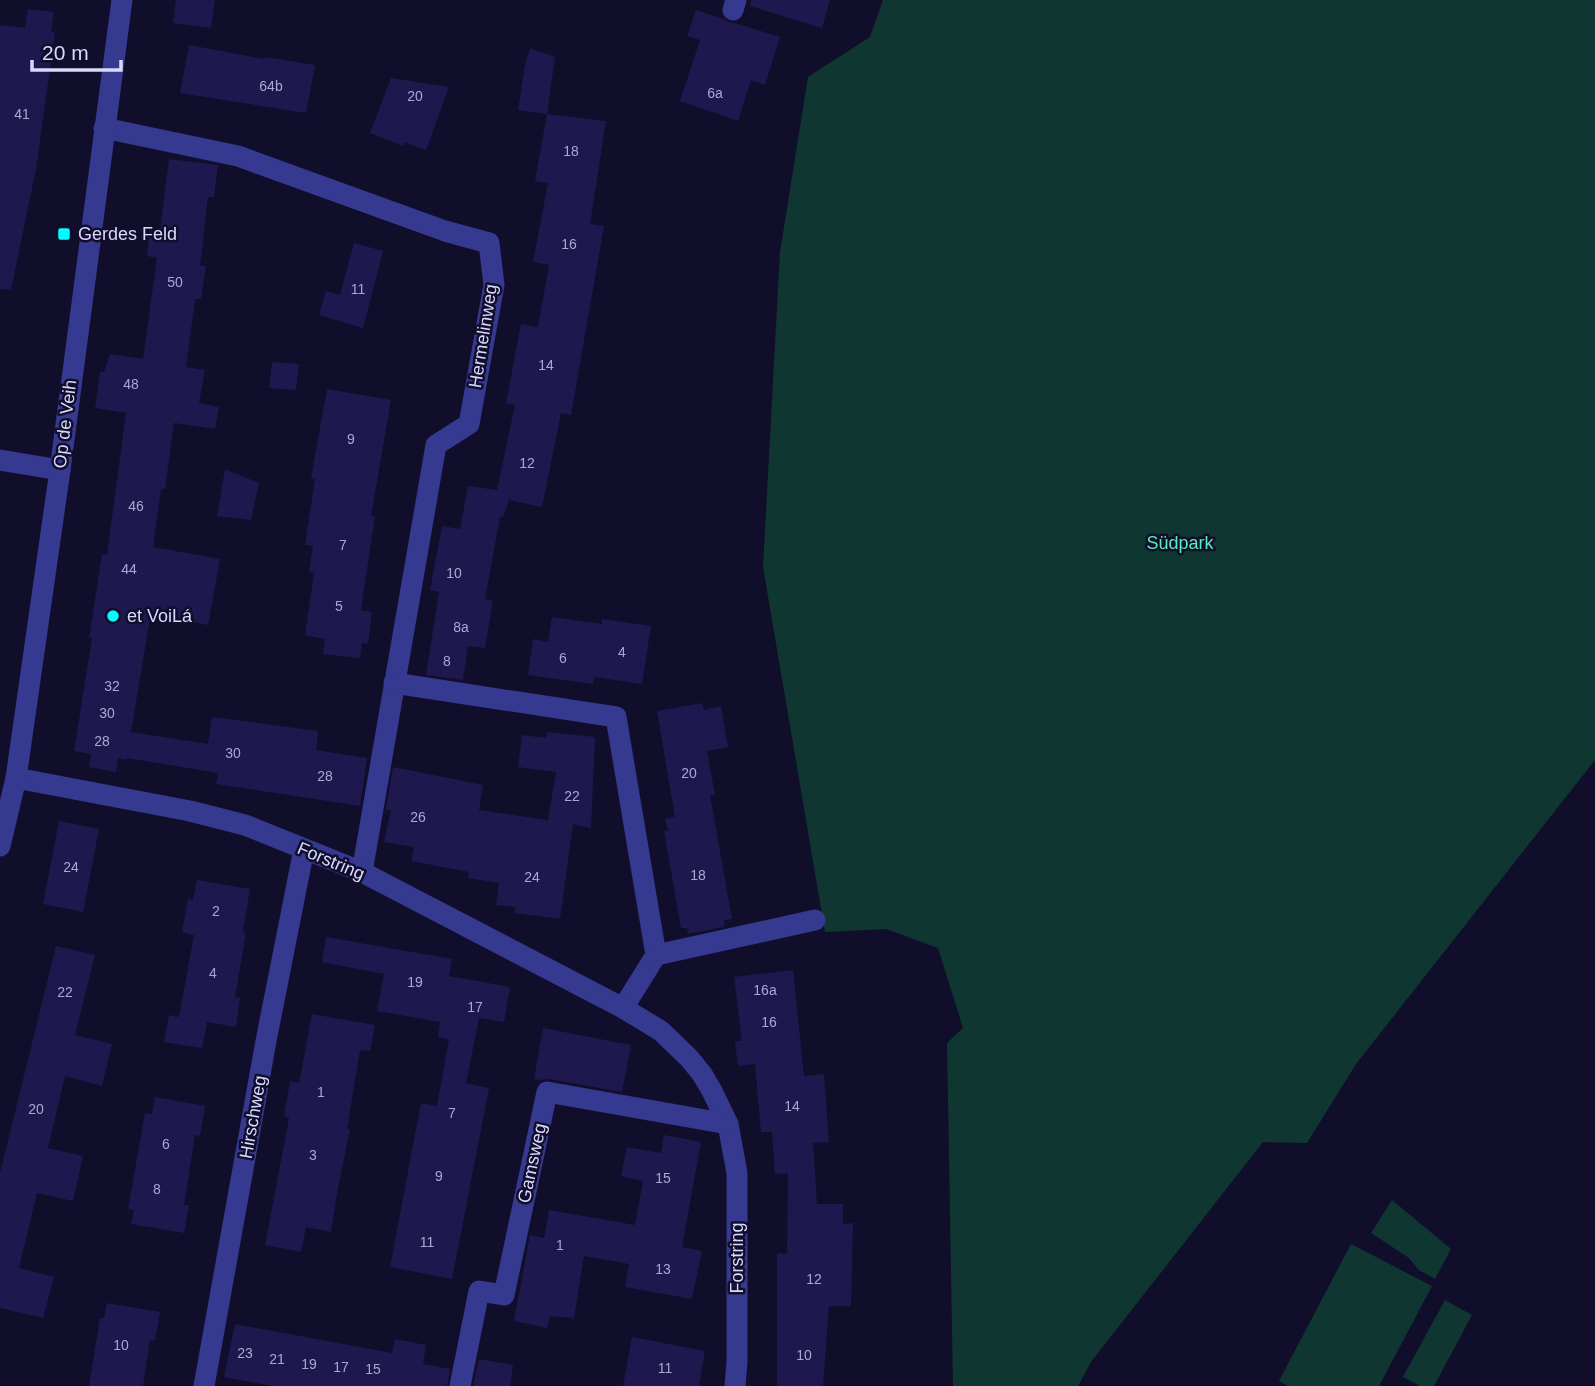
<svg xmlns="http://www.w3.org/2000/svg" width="1595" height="1386" font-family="Helvetica,sans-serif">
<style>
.green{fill:#103631}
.building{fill:#1e184e}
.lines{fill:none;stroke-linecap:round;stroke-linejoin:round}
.minor{stroke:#35398f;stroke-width:21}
.poi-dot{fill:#04fcff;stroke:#110e2b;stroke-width:2.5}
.labels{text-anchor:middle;stroke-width:5;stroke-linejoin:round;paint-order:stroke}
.number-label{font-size:14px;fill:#aaa8d3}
.poi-label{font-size:18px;fill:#d9d8ff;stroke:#110e2b;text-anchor:start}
.street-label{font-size:18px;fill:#d9d8ff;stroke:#110e2b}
.park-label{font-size:18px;fill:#58ecba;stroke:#110e2b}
</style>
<rect width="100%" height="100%" fill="#110e2b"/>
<g class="green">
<path d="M883,0H1595V760L1356,1064L1307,1143L1263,1142L1091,1362L1078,1386H953L947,1043L963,1028L938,948L886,929L825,932L763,567L780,252L808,77L870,37Z"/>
<path d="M1392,1200L1451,1249L1435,1279L1419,1270L1409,1258L1371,1233Z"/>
<path d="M1351,1244L1432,1286L1379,1386H1288L1279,1381Z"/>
<path d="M1445,1300L1472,1315L1434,1386H1420L1403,1377Z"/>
</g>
<g class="building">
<path d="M176,0H215L211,28L173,23Z"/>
<path d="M751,0H830L822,28L750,6Z"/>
<path d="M28,9L54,12L51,32H55L36,169L11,290L0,289V25L25,28Z"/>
<path d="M696,10L724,19L729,22L735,23L780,37L765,85L751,80L738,121L680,101L700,40L687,36Z"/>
<path d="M189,45L264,59L265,57L315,65L306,113L180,93Z"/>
<path d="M530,48L555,57L547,114L518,110L525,65Z"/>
<path d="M391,78L449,87L426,150L404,142L403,146L370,133Z"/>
<path d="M547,114L606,121L590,224L604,226L571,415L561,413L542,507L509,500L503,517H500L485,599L493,601L485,648L468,646L463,680L426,675L439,592L430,590L442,526L460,529L468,486L497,490L515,405L506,403L521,324L538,327L549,265L533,262L548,183L535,181Z"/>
<path d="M169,159L218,165L214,197H208L200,266H206L201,299H195L186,367L205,370L199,403L219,407L215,429L174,423L165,489H161L153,547L220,559L208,625L151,613L131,732L208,744L212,717L318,731L316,750L367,758L360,806L216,784L218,773L127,758V760L118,758L116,772L89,767L91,754L74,751L92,638H89L102,554L107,555L126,413L95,408L100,372H104L110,354L143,359L157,258L147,256L150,230L160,231Z"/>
<path d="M354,243L383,251L363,328L319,315L326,291L340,295Z"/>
<path d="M272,362L299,364L296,390L269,388Z"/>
<path d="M327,389L391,400L371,516H375L361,610L372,612L368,644L362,643L360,658L323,654L325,639L305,635L314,573L309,572L313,546L305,545L315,479L311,478Z"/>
<path d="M225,469L259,483L251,520L217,516Z"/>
<path d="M552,617L602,624V619L651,626L642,684L594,677L593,684L528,675L533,639L548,642Z"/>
<path d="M702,703L704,710L721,706L728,747L707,751L715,795H710L732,919L724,920V927L688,934L687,928H681L664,831H668L665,819L675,817L657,711Z"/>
<path d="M547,732L595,737L591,828L573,824L560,919L515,913V907L496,905L499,883L468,878L469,872L411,861L414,847L384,842L391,810H386L393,767L483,785L479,810L548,820L556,772L518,767L522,735L546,738Z"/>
<path d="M59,821L99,829L83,912L43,904Z"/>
<path d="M197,880L250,889L243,932L246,933L235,997L240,998L236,1027L207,1022L202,1048L164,1042L169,1015L179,1017L194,935L182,932L188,899L193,900Z"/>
<path d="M326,937L452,959L449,976L510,987L504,1022L479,1018L466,1083L489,1088L452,1279L390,1267L421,1103L437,1106L449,1039L438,1037L440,1022L377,1011L384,974L322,962Z"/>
<path d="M56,946L95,955L75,1035L112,1044L102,1086L65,1076L48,1148L83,1156L73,1201L37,1193L19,1268L54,1277L43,1318L0,1308V1173Z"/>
<path d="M793,970L804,1076L824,1074L829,1142L813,1143L817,1204H843V1224L853,1223L851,1306H829L823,1386H777V1253L787,1254L788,1173L775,1174L772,1132H761L755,1064L738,1066L735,1041H742L734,977Z"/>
<path d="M312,1014L375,1025L370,1051L360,1050L347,1129H350L337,1193L331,1232L306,1227L301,1252L265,1245L289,1118L284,1116L290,1081L299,1083Z"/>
<path d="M543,1028L631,1045L622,1092L549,1079L541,1080L534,1079Z"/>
<path d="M155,1097L205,1106L200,1136L195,1135L184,1205H189L184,1233L131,1224L134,1210L128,1209L145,1113L152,1114Z"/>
<path d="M664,1135L701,1142L682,1247L702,1251L692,1299L625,1287L629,1264L584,1256L574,1318L550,1316L547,1328L514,1321L530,1235L544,1238L549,1210L635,1225L643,1181L621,1176L627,1147L661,1153Z"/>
<path d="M107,1303L160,1312L155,1340H150L143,1386H89L100,1318H104Z"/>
<path d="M235,1324L392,1353L395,1339L426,1345L423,1364L450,1369L447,1386H273L224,1377Z"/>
<path d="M632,1337L705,1351L699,1386H623Z"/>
<path d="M479,1359L513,1365L510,1386H473Z"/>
</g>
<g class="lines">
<g class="minor">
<path d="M733,10L736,0"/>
<path d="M104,128L238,156L445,231L489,243L494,285L469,424L436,445L362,872"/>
<path d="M0,460L60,470"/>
<path d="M394,683L616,717L656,955L623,1008"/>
<path d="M16,778L190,811L245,825L362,872L623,1008L661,1031L689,1058L702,1074L712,1091L728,1124L737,1173V1362L735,1386"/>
<path d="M0,846L16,778L60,470L122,0"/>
<path d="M656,955L815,920"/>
<path d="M204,1386L266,1041L304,849"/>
<path d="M460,1386L479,1291L504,1295L547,1092L728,1124"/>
</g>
</g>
<g class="poi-dot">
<rect x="57" y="227" width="14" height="14" rx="3.5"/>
<circle cx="113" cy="616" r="7"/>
</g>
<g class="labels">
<g class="number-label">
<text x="271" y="91">64b</text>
<text x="715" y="98">6a</text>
<text x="415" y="101">20</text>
<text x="22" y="119">41</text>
<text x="571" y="156">18</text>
<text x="569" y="249">16</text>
<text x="175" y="287">50</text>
<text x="358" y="294">11</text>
<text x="546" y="370">14</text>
<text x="131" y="389">48</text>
<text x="351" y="444">9</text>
<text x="527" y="468">12</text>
<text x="136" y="511">46</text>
<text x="343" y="550">7</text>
<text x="129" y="574">44</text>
<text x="454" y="578">10</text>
<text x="339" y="611">5</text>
<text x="461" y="632">8a</text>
<text x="622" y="657">4</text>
<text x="563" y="663">6</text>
<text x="447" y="666">8</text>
<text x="112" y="691">32</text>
<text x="107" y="718">30</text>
<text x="102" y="746">28</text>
<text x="233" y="758">30</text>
<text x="689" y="778">20</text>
<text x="325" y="781">28</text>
<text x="572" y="801">22</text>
<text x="418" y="822">26</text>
<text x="71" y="872">24</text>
<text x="698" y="880">18</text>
<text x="532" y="882">24</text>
<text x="216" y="916">2</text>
<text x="213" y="978">4</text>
<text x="415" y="987">19</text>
<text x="765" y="995">16a</text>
<text x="65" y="997">22</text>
<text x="475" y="1012">17</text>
<text x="769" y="1027">16</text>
<text x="321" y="1097">1</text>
<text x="792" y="1111">14</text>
<text x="36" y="1114">20</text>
<text x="452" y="1118">7</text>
<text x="166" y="1149">6</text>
<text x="313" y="1160">3</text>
<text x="439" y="1181">9</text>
<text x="663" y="1183">15</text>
<text x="157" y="1194">8</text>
<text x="427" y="1247">11</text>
<text x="560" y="1250">1</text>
<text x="663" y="1274">13</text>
<text x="814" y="1284">12</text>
<text x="121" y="1350">10</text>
<text x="245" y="1358">23</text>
<text x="804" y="1360">10</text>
<text x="277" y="1364">21</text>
<text x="309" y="1369">19</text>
<text x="341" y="1372">17</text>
<text x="665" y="1373">11</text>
<text x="373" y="1374">15</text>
</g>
<g class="poi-label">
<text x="78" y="240">Gerdes Feld</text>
<text x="127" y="622">et VoiLá</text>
</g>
<g class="street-label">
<text transform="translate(483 336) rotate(-81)" y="6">Hermelinweg</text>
<text transform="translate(65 424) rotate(-83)" y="6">Op de Veih</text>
<text transform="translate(331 861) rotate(23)" y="6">Forstring</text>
<text transform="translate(253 1117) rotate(-80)" y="6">Hirschweg</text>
<text transform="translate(532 1163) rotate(-78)" y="6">Gamsweg</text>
<text transform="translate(737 1258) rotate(-90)" y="6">Forstring</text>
</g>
<g class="park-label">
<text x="1180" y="549">Südpark</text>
</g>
</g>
<path d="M32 60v10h89v-10" fill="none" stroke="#d9d8ff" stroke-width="3.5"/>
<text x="42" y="60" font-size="21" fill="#d9d8ff" stroke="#110e2b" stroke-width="5" paint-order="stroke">20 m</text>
</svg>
